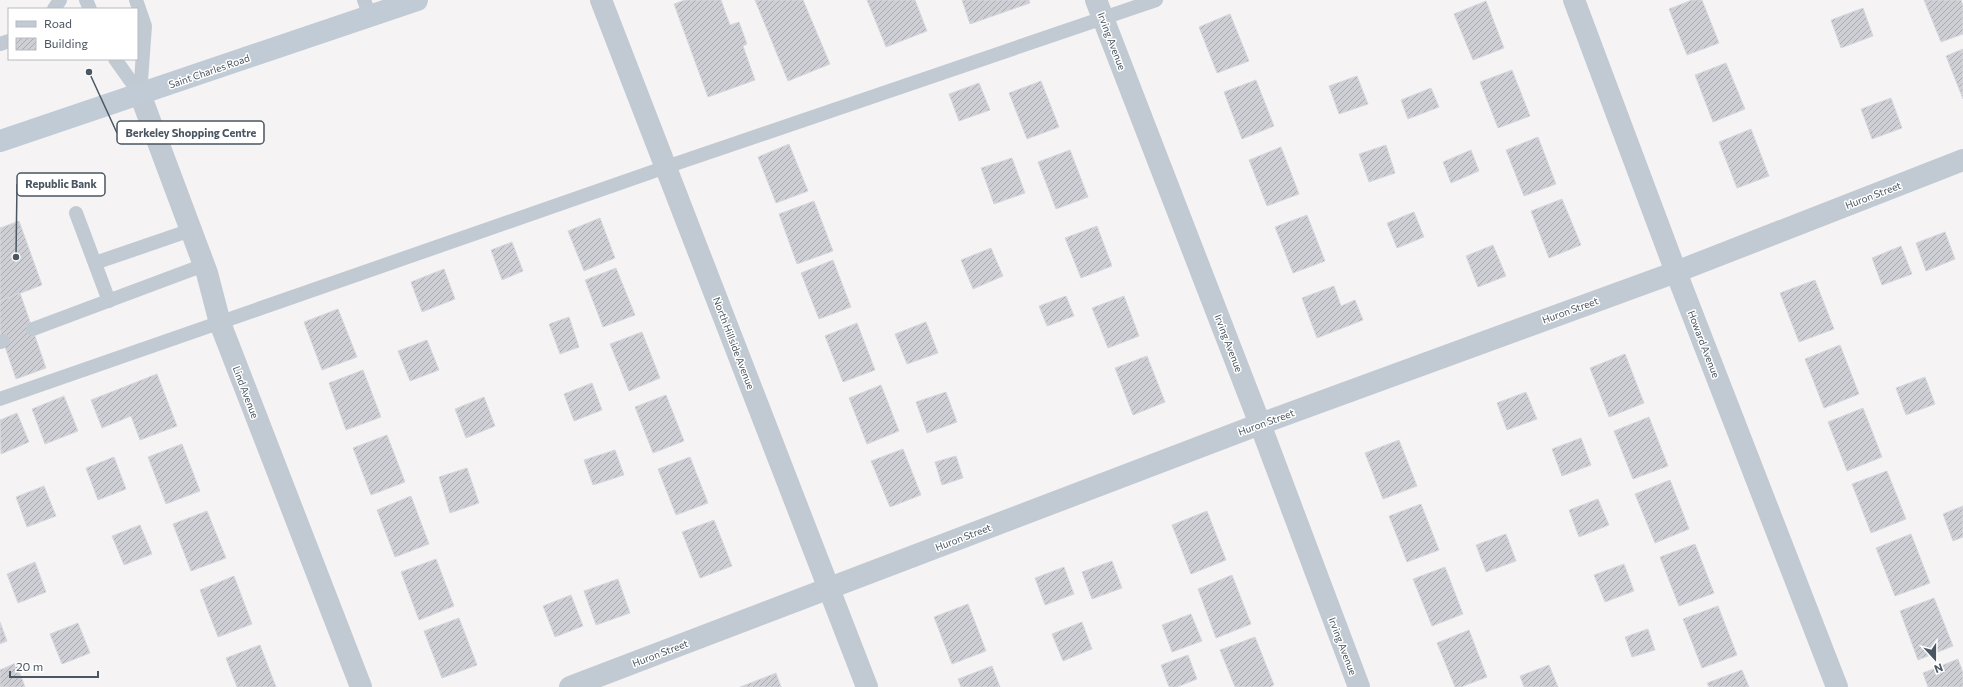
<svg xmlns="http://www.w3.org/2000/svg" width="1963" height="687" font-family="Commissioner,sans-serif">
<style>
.building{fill:url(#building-hatch);stroke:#d7d9de}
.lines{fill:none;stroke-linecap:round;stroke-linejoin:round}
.lane{stroke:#c1cad2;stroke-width:14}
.street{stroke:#c1cad2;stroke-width:22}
.secondary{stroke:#c1cbd6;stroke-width:22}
.labels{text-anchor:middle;stroke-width:3;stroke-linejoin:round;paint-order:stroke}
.street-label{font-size:10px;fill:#4a5661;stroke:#fff}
.leader{fill:none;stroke:#4a5661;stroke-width:1.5}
.callout-dot{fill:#4a5661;stroke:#fff;stroke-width:1.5}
.callout{fill:#fff;stroke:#4a5661;stroke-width:1.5}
.callout-label{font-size:11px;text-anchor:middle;font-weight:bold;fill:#4a5661}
</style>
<defs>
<pattern id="building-hatch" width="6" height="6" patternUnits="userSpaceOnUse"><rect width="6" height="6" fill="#cdcfd5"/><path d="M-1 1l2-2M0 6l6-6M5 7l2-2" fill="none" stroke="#a8abb0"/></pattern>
</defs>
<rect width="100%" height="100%" fill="#f5f3f3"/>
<g class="building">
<path d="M685,0H721L730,25L739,22L747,44L743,46L755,80L708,97L674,4Z"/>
<path d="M755,0H803L830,64L788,81Z"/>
<path d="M867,0H915L927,31L886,47Z"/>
<path d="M962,0H1029L1030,3L970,24Z"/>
<path d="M1692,0H1702L1719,43L1687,55L1669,9Z"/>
<path d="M1924,0H1961L1963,6V34L1941,42Z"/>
<path d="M1486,1L1504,48L1473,60L1454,14Z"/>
<path d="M1863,8L1873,36L1841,48L1831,20Z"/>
<path d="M1230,14L1249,61L1217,73L1199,27Z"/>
<path d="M1963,49V99L1946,56Z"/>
<path d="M1726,63L1745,109L1713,122L1695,75Z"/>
<path d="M1512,70L1530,116L1498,128L1480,82Z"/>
<path d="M1357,76L1368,104L1339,114L1329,86Z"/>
<path d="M1256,80L1274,126L1242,139L1224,92Z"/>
<path d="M1041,81L1059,127L1027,139L1009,93Z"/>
<path d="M979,83L990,110L959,121L949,94Z"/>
<path d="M1431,88L1439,107L1408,119L1401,100Z"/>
<path d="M1891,98L1902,128L1872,139L1861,109Z"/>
<path d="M1751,129L1769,176L1737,188L1719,142Z"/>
<path d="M1538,137L1556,184L1524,196L1506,150Z"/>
<path d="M789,144L808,191L776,203L758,157Z"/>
<path d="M1386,145L1395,173L1369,182L1359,154Z"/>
<path d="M1281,147L1299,194L1267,206L1249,160Z"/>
<path d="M1070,150L1088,197L1056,209L1038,162Z"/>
<path d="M1471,150L1479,171L1451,183L1443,162Z"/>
<path d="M1012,158L1025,193L994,204L981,168Z"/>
<path d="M1562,199L1581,245L1549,258L1531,211Z"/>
<path d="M814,201L833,251L797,264L779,214Z"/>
<path d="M1414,212L1424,237L1397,248L1387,223Z"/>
<path d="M1307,215L1325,261L1293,273L1275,227Z"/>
<path d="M600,218L615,258L584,271L568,231Z"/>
<path d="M19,221L42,285L0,301V228Z"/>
<path d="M1097,226L1112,266L1081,278L1065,238Z"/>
<path d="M1945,232L1955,259L1926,271L1916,243Z"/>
<path d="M512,242L523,271L502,280L491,250Z"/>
<path d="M1493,245L1506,276L1478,287L1466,256Z"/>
<path d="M1901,246L1912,274L1882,285L1872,258Z"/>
<path d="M991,248L1003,276L973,289L961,260Z"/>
<path d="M833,260L851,307L819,319L801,273Z"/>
<path d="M616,268L635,315L603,327L585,280Z"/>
<path d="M444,269L455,299L422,312L411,282Z"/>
<path d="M1815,280L1834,329L1799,342L1780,293Z"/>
<path d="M1334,286L1341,306L1355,300L1363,320L1317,338L1302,298Z"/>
<path d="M20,293L46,368L16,379L0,332V301Z"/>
<path d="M1066,296L1074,316L1047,326L1039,306Z"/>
<path d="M1124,296L1139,336L1108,348L1092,308Z"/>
<path d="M338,309L357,357L322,370L304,322Z"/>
<path d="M569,317L579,347L560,354L549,324Z"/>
<path d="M926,322L938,353L907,364L895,334Z"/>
<path d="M857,323L875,370L843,382L825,336Z"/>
<path d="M642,332L660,378L629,391L610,344Z"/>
<path d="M427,340L439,370L410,381L398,351Z"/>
<path d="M1840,345L1859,394L1824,408L1805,359Z"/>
<path d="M1625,354L1644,403L1609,417L1590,368Z"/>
<path d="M1147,356L1165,402L1133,415L1115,368Z"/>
<path d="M363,370L381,417L346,430L329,383Z"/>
<path d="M157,374L177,426L140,440L131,416L102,428L91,400Z"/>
<path d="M1925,377L1935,404L1906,415L1896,388Z"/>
<path d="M592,383L602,410L574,421L564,394Z"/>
<path d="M881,385L899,431L867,444L849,398Z"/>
<path d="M946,392L957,422L927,433L916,402Z"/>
<path d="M1526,392L1537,419L1507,430L1497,403Z"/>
<path d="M666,395L684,441L653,453L635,407Z"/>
<path d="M64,396L78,431L45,444L32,409Z"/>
<path d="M484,397L495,426L466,438L455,409Z"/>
<path d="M1863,408L1882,457L1847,471L1828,422Z"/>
<path d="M17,413L29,442L1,454L0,420Z"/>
<path d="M1649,417L1668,466L1633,479L1614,431Z"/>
<path d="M387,435L405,482L371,495L353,448Z"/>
<path d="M1581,438L1591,465L1562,476L1552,449Z"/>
<path d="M1399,440L1417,486L1383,499L1365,453Z"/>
<path d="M182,444L200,491L166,504L148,457Z"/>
<path d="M903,449L921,495L890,507L871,461Z"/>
<path d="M615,450L624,475L593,485L584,460Z"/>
<path d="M956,456L963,478L942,485L935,462Z"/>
<path d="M114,457L126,489L98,500L86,468Z"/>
<path d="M690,457L708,503L676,515L658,469Z"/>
<path d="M467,468L479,503L450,513L439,477Z"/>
<path d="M1887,471L1906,519L1871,533L1852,484Z"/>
<path d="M1670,480L1689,529L1655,543L1635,494Z"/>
<path d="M44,486L56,516L27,527L16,497Z"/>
<path d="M411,496L429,544L395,557L377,510Z"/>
<path d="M1598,499L1609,525L1579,537L1569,510Z"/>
<path d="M1421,504L1439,550L1407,562L1389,516Z"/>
<path d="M1963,506V537L1953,541L1943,514Z"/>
<path d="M207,511L226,558L191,571L173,524Z"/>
<path d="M1207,511L1226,560L1191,574L1172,525Z"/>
<path d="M714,520L732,566L700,578L682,532Z"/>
<path d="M140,525L152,554L124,565L112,536Z"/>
<path d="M1506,534L1516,561L1486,572L1476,545Z"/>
<path d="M1911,534L1930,583L1895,596L1876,548Z"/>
<path d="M1695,544L1714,593L1679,606L1660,557Z"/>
<path d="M436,559L454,606L419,620L401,572Z"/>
<path d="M1112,561L1122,588L1092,599L1082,572Z"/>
<path d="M35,562L46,592L18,603L7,574Z"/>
<path d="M1624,564L1634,591L1605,602L1594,575Z"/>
<path d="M1064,567L1074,594L1045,605L1035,578Z"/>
<path d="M1445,567L1463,614L1432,626L1413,579Z"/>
<path d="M1232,575L1251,624L1216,638L1198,589Z"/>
<path d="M234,576L252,624L218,637L200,590Z"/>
<path d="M618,579L630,613L596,625L584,591Z"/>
<path d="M571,595L583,626L555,637L543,606Z"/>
<path d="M1934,598L1953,646L1918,660L1900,611Z"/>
<path d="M968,604L986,651L952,664L934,617Z"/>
<path d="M1718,606L1737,655L1702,668L1683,619Z"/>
<path d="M1191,614L1202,641L1172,652L1162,625Z"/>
<path d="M459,618L477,665L442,678L424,631Z"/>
<path d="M0,622L7,641L0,644Z"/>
<path d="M1082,622L1092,649L1063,661L1052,634Z"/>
<path d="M78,623L90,653L62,664L50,634Z"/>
<path d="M1648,629L1655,650L1632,657L1625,637Z"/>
<path d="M1469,630L1487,677L1461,687H1455L1437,643Z"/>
<path d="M1255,637L1274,685L1270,687H1235L1220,650Z"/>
<path d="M260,645L276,687H237L226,658Z"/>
<path d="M1188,655L1197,679L1177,687H1169L1161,665Z"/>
<path d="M1958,659L1963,673V687H1928L1923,673Z"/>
<path d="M16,663L25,687H0V670Z"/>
<path d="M1549,665L1558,687H1524L1520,676Z"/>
<path d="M992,666L1000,687H961L958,679Z"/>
<path d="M1742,670L1749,687H1709L1707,683Z"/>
<path d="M776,673L781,687H740Z"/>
</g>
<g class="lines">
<g class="lane">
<path d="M86,0L90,9"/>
<path d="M136,0L145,26L140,94"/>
<path d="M364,0L370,16"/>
<path d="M54,9L60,0"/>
<path d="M0,44L9,41"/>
<path d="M115,59L140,94"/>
<path d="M76,213L109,301"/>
<path d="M95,263L191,230"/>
<path d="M33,329L204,265"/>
<path d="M0,342L3,341"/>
<path d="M0,399L666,167L1156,0"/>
</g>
<g class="street">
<path d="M601,0L867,687"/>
<path d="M1096,0L1260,424L1359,687"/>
<path d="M1574,0L1676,272L1837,687"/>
<path d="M140,94L207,273L220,323L361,687"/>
<path d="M570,687L1260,424L1676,272L1963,160"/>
</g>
<path class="secondary" d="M0,141L417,0"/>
</g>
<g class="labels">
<g class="street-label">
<text transform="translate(1112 41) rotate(69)" y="4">Irving Avenue</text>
<text transform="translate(209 71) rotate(-19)" y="4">Saint Charles Road</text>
<text transform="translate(1873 195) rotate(-21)" y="4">Huron Street</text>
<text transform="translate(1570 310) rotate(-20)" y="4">Huron Street</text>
<text transform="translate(734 343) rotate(69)" y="4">North Hillside Avenue</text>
<text transform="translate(1229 343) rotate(69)" y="4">Irving Avenue</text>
<text transform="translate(1704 344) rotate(69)" y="4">Howard Avenue</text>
<text transform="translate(246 392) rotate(69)" y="4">Lind Avenue</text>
<text transform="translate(1266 422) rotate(-20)" y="4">Huron Street</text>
<text transform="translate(963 537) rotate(-21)" y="4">Huron Street</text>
<text transform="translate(1343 646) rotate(69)" y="4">Irving Avenue</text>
<text transform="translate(660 653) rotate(-21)" y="4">Huron Street</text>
</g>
</g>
<path class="leader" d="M89 72L117 133M16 257L17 184"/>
<g class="callout-dot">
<circle cx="89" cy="72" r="4"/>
<circle cx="16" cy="257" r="4"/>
</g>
<g class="callout">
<rect x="117" y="121" width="147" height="23" rx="4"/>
<rect x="17" y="173" width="88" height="23" rx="4"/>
</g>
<g class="callout-label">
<text x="191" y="137">Berkeley Shopping Centre</text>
<text x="61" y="188">Republic Bank</text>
</g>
<rect x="8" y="8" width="130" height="52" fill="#ffffff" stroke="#b7bbc0"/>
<rect x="16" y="21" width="20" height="6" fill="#c1cbd6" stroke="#b7bbc0"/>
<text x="44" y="28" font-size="12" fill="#4a5661">Road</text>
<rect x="16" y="38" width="20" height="12" fill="url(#building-hatch)" stroke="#b7bbc0"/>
<text x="44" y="48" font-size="12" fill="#4a5661">Building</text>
<g transform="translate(1935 659) rotate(159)" stroke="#ffffff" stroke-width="3" paint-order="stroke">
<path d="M0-3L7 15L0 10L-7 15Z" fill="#4a5661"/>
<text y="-6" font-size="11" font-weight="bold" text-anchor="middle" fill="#4a5661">N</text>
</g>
<path d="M10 671v6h88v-6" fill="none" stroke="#4a5661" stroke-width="2"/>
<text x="16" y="671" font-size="12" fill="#4a5661" stroke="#ffffff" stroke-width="3" paint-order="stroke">20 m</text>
</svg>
